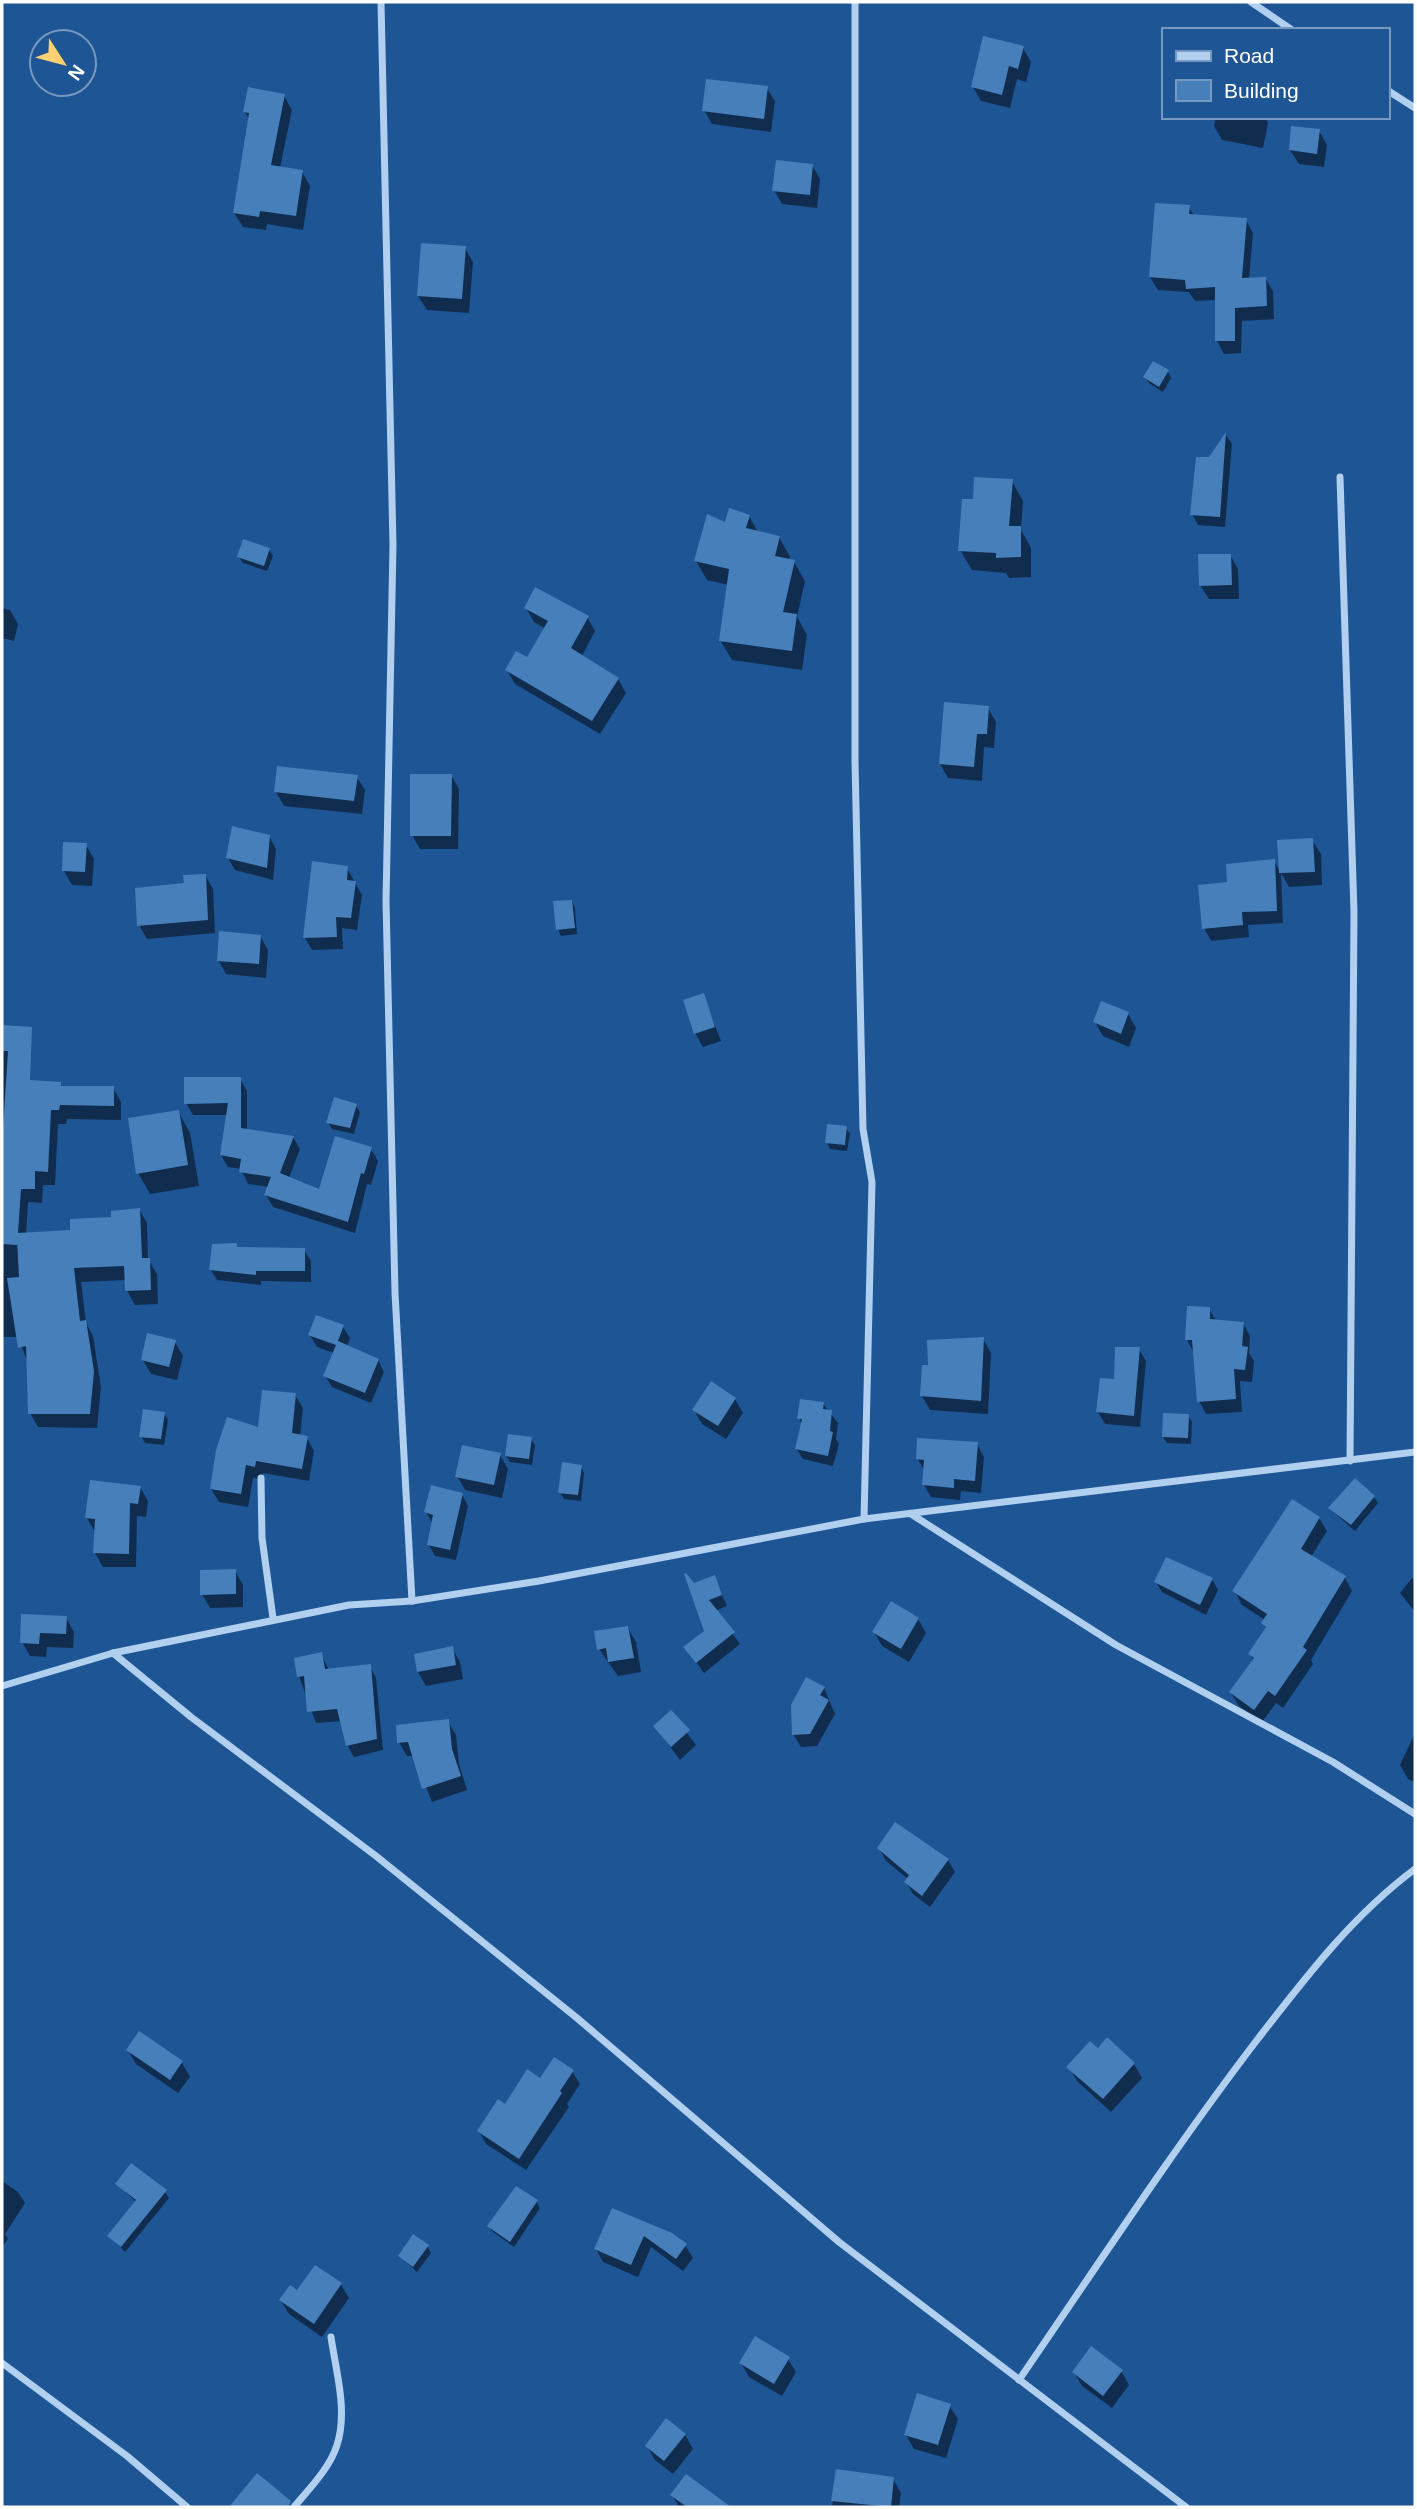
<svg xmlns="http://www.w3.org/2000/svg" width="1417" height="2509" font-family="Helvetica,sans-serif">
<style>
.shadow{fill:#0007}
.building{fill:#477fbb}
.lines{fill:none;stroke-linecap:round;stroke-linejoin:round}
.minor{stroke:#b1cfef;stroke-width:7}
</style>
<rect width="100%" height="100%" fill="#1e5595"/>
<g class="shadow">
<path d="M1023,48L1031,62L1026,82L1017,79L1010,108L981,101L973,87Z"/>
<path d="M766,87L775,101L771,132L712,124L704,110Z"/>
<path d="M284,96L292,110L280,168L302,172L310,186L303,230L267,224L266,230L243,227L234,213L250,120L244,111Z"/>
<path d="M1216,117H1265L1268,123L1263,148L1222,140L1214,126Z"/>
<path d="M1319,131L1327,145L1324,167L1299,164L1290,150Z"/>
<path d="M812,165L820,179L817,208L782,204L774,190Z"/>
<path d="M1189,207L1194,216L1246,220L1253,233L1249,279L1265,278L1273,291L1274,319L1242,321L1241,353L1224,354L1217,341V300L1195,301L1189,292L1158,290L1150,277Z"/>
<path d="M465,248L473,262L469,313L427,310L418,296Z"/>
<path d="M1168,372L1171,378L1163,392L1149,383L1145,377Z"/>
<path d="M1226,435L1232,444L1225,527L1198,525L1192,514L1194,479H1197Z"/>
<path d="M1012,481L1023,501L1021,530L1031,548V577L1009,578L1006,573L972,570L960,550Z"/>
<path d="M749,516L758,532L779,537L790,557L789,561L794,562L805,581L797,617L807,635L802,670L732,660L720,640L729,585L707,580L696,561L726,525Z"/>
<path d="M269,549L273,556L267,571L243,563L239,557Z"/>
<path d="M1230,555L1238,569L1239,599H1209L1200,585Z"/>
<path d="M2,608L10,610L18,624L14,641L2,638Z"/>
<path d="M526,608L587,617L595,631L582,656L618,679L626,693L600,734L515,684L507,670L527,660L546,629L534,622Z"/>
<path d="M988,708L996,722L994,748L984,747L982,781L948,778L940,764Z"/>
<path d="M451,775L459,789L458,849H420L412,835Z"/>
<path d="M356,776L365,790L362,814L284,806L276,792Z"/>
<path d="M269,836L276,849L273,880L235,870L228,858Z"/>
<path d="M1312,840L1321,854L1322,885L1289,887L1281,873L1283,923L1248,925L1249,937L1211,941L1204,928L1229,884L1274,861L1281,873L1279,842Z"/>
<path d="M86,845L94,859L92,886L72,885L64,871Z"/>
<path d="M314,863L347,868L362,895L357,930L342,928L343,949L312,950L305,938Z"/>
<path d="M205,875L213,889L215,933L147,939L139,925L185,885Z"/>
<path d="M572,901L575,908L577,934L561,936L558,929Z"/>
<path d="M260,936L268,950L266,978L226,974L218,960Z"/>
<path d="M703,995L721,1041L703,1047L695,1033Z"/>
<path d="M1128,1014L1136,1028L1129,1047L1103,1036L1095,1022Z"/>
<path d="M2,1023L28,1082L60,1083L62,1087L113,1088L121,1102V1120L67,1119L66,1124H58L55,1185H43L42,1203L28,1202L26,1234L72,1232L139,1209L147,1223L148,1259L157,1274L158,1304L135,1305L127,1291L126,1280L81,1282L86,1323L93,1336L101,1387L97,1428L38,1427L30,1413L27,1361L18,1337H2Z"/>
<path d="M240,1079L247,1091V1130L293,1137L300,1149L289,1178L320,1191L371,1149L378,1161L371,1185L367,1184L355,1233L273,1207L266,1195L269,1187L248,1184L241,1169L228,1167L221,1155L228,1115H193L186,1103Z"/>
<path d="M356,1106L360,1112L354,1134L332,1129L328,1122Z"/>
<path d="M178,1111L190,1133L199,1186L150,1194L138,1173Z"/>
<path d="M846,1128L850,1134L847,1151L830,1149L827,1143Z"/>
<path d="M238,1249L304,1250L311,1261V1282L261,1281V1285L217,1280L210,1269Z"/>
<path d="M1209,1309L1217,1322L1243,1323L1250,1336L1249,1353L1254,1361L1252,1382L1240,1381L1242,1412L1206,1414L1199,1401L1194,1353L1187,1340Z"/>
<path d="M343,1327L350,1338L347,1347L378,1360L384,1372L371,1403L332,1387L325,1376L334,1353L317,1347L310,1335Z"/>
<path d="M983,1339L991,1353L988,1414L930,1410L922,1396L930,1367Z"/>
<path d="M175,1342L183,1356L177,1380L151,1374L143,1360Z"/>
<path d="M1139,1349L1146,1361L1140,1427L1105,1424L1098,1412Z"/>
<path d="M295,1395L303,1408L300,1437L307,1438L314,1451L309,1481L263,1473L262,1479L253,1478L248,1507L219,1502L211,1489L259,1429Z"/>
<path d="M735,1399L743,1413L726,1439L702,1424L694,1410Z"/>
<path d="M823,1404L838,1423L836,1439L839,1444L833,1466L803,1459L796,1448L802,1424L799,1418Z"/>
<path d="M164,1413L168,1420L164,1445L145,1443L141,1436Z"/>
<path d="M1188,1416L1192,1422L1191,1444L1167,1443L1163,1437Z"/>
<path d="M531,1439L535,1445L532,1465L510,1462L506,1456Z"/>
<path d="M977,1444L984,1457L981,1493L961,1491L960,1500L931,1497L924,1485L925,1472L918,1459Z"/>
<path d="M500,1455L508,1469L502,1498L465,1490L457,1476Z"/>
<path d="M581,1466L584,1473L581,1501L564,1499L560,1492Z"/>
<path d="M140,1487L148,1501L146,1517L137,1516L136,1567H103L95,1553V1532L87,1518Z"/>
<path d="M462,1494L468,1506L456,1560L435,1556L429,1545L433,1524L426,1512Z"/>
<path d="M1374,1497L1378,1503L1355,1531L1330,1509Z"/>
<path d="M1319,1518L1327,1531L1311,1557L1345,1578L1352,1591L1311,1660L1313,1664L1283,1708L1276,1703L1262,1722L1239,1706L1231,1693L1254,1661L1250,1654L1266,1629L1263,1623L1265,1620L1242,1605L1235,1592Z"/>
<path d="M235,1571L243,1585V1607L210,1608L202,1594Z"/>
<path d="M714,1577L727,1606L715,1611L740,1644L704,1673L686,1647L706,1631L694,1585Z"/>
<path d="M1412,1578L1415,1581V1612L1400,1593Z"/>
<path d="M1212,1579L1218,1590L1206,1615L1162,1592L1156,1582Z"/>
<path d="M66,1618L74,1632L73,1648L47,1647L46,1657L30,1656L22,1642Z"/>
<path d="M918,1619L926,1633L909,1662L882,1646L874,1632Z"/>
<path d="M628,1628L636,1642L641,1672L618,1676L599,1649Z"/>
<path d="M452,1648L460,1662L463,1679L426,1686L418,1672Z"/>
<path d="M321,1654L329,1670L370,1666L376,1678L383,1750L354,1757L347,1745L342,1721L316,1723L299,1676Z"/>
<path d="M824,1688L835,1714L817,1746L801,1747L793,1734Z"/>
<path d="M671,1712L696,1745L680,1760L655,1726Z"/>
<path d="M448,1721L456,1735L459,1764L467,1790L432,1802L414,1756H407L399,1742Z"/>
<path d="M1414,1735H1415V1782L1408,1779L1400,1765Z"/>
<path d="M879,1848L948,1860L955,1872L930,1907L913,1894L906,1882L908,1879L886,1861Z"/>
<path d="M128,2050L182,2063L190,2077L178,2093L136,2064Z"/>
<path d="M1098,2050L1134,2064L1142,2078L1111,2112L1077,2081L1069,2067Z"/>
<path d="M572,2071L580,2084L567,2104L569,2107L526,2170L486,2144L479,2131L505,2106L541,2081Z"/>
<path d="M2,2181L18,2192L25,2203L5,2234L8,2239L2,2247Z"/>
<path d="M117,2184L165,2192L169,2198L125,2252L110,2236L136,2202Z"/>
<path d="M536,2201L540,2208L514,2247L493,2232L489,2226Z"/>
<path d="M613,2210L685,2245L693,2258L683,2271L651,2247L638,2277L603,2262L596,2249Z"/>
<path d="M427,2246L431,2253L417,2272L400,2256Z"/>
<path d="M341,2285L349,2298L322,2337L289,2314L281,2301L298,2292Z"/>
<path d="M788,2359L796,2372L782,2396L749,2377L741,2363Z"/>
<path d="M1121,2371L1129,2385L1112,2408L1082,2386L1074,2372Z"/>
<path d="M949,2405L958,2419L946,2458L914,2449L906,2435Z"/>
<path d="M685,2435L693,2449L673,2474L655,2460L647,2446Z"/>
<path d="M837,2471L893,2479L901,2493L899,2507H832Z"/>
<path d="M672,2495L717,2499L722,2507H679Z"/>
</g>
<g class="building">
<path d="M983,36L1024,46L1018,69L1009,66L1002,95L971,87Z"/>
<path d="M706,79L768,86L764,119L702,111Z"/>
<path d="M248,87L285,94L271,165L303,170L296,216L260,211L259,217L233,213L249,113L243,112Z"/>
<path d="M1291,126L1320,129L1317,154L1289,150Z"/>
<path d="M776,160L813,164L810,195L772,191Z"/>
<path d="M1155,203L1190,205L1189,214L1247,218L1242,278L1266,277L1267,306L1235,308V341H1215V287L1186,289L1185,280L1149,277Z"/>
<path d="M421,243L466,246L462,299L417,296Z"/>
<path d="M1153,361L1169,370L1159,387L1143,377Z"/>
<path d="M1226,432L1220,517L1190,515L1196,457H1209Z"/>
<path d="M974,477L1013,479L1009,526H1021V557L996,558V553L958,551L962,499H973Z"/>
<path d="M729,508L750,515L746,528L780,536L775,556L795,560L783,612L797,614L792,651L719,641L729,569L694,561L707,514L725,522Z"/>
<path d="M243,539L270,548L264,566L237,557Z"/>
<path d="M1198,554H1231L1232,585L1199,586Z"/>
<path d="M535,587L589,616L571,648L619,678L592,721L505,670L516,651L527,657L548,621L524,608Z"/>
<path d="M944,702L989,706L987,734H977L974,767L939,764Z"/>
<path d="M277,766L358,775L354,801L274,792Z"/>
<path d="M410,774H452L451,836H410Z"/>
<path d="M232,826L270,835L267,868L226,858Z"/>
<path d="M1313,838L1315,872L1279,873L1277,840Z"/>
<path d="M63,842L87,843L85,872L62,871Z"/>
<path d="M1275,859L1277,911L1242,912L1243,925L1202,929L1198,885L1227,882L1226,864Z"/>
<path d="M312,861L348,866L347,880L356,881L351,918L336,917L337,937L303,938Z"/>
<path d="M206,874L208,920L137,926L135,888L184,883L183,875Z"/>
<path d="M572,900L575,928L556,930L553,901Z"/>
<path d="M219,931L261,935L259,964L217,961Z"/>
<path d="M704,993L715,1027L694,1034L683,1000Z"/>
<path d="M1101,1001L1129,1012L1121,1034L1093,1022Z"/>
<path d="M2,1025L32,1027L30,1080L61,1082V1086H114V1106L60,1105L59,1110H51L48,1172L35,1171V1189H21L18,1233L70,1230V1219L111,1217V1211L140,1208L142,1258H150L151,1290L125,1291L124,1266L74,1268L80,1321L86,1320L94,1371L90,1414H28L26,1346L18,1348L7,1278L19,1277L17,1241V1245L2,1244V1145L8,1051H2Z"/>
<path d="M184,1077H241V1128L294,1136L280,1173L319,1189L335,1136L372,1147L364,1174L361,1173L348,1222L264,1195L271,1177L239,1172L241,1159L220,1155L228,1103L184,1104Z"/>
<path d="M334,1097L357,1104L350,1128L326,1123Z"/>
<path d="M179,1110L188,1165L136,1174L128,1118Z"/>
<path d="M827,1124L847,1126L845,1145L825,1143Z"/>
<path d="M237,1243V1247L305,1248V1271H256V1275L209,1270L212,1244Z"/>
<path d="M1187,1306L1210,1307V1319L1244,1322L1242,1346L1248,1347L1245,1370L1234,1369L1236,1399L1197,1402L1192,1340H1185Z"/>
<path d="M316,1315L344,1325L338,1341L379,1359L365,1393L323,1376L336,1345L308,1335Z"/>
<path d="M147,1333L176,1340L169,1367L141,1360Z"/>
<path d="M984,1337L981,1401L920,1396L922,1365H928L927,1340Z"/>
<path d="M1115,1347H1140L1134,1416L1096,1412L1100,1378L1114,1379Z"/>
<path d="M711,1381L736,1398L718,1426L692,1410Z"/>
<path d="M262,1390L296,1393L292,1433L308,1436L302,1469L256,1461L255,1467L246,1465L241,1494L210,1489L216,1450L227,1417L258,1427Z"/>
<path d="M800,1399L824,1402L823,1409L832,1410L830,1431L833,1432L828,1456L795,1449L802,1419H797Z"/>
<path d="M143,1409L165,1412L161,1439L139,1437Z"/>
<path d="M1163,1413L1189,1414L1188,1438L1162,1437Z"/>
<path d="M508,1434L532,1437L529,1459L505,1456Z"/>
<path d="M917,1438L978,1442L975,1481L954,1479V1488L922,1485L924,1460L916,1459Z"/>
<path d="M462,1445L501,1453L494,1485L455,1477Z"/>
<path d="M562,1462L582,1465L578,1495L558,1493Z"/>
<path d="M1355,1478L1375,1496L1351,1525L1328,1508Z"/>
<path d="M90,1480L141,1486L138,1504L130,1503L129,1554L93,1553L95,1519L85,1518Z"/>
<path d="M431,1485L463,1493L450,1550L427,1545L433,1515L424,1512Z"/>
<path d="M1292,1499L1320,1517L1301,1549L1346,1576L1303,1647L1307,1650L1275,1696L1268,1691L1254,1710L1229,1692L1254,1658L1248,1654L1266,1627L1261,1623L1267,1614L1232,1591Z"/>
<path d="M1166,1557L1213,1578L1200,1605L1154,1582Z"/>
<path d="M236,1569V1594L200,1595V1570Z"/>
<path d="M686,1573L694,1583L715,1575L722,1595L709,1600L735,1632L696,1663L683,1647L704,1631L684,1574Z"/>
<path d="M891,1601L919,1618L901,1649L872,1632Z"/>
<path d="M21,1614L67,1616L66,1634L40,1633L39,1644L20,1643Z"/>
<path d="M628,1626L634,1658L608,1662L606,1648L597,1650L594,1631Z"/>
<path d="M453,1646L456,1665L417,1672L414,1654Z"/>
<path d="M322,1652L325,1669L371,1664L377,1739L346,1746L337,1709L307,1712L304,1676L297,1677L294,1658Z"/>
<path d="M806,1677L825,1687L820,1695L829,1700L810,1734L792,1735L791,1705Z"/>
<path d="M671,1710L690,1730L671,1747L653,1726Z"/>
<path d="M449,1719L452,1749L461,1776L422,1789L408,1742L397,1743L396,1725Z"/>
<path d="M895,1822L949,1859L922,1896L904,1882L909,1875L877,1848Z"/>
<path d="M139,2031L183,2061L170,2080L126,2050Z"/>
<path d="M1107,2037L1135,2063L1103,2099L1066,2067L1090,2041L1098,2048Z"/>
<path d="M554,2057L574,2070L560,2091L562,2093L519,2159L477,2131L498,2099L505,2104L527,2069L540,2078Z"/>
<path d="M131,2163L167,2190L121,2247L107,2236L136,2200L115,2184Z"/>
<path d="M516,2186L538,2200L510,2242L487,2226Z"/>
<path d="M612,2208L672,2233L687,2244L676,2259L644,2236L631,2265L594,2249Z"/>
<path d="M413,2234L429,2245L413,2267L398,2256Z"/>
<path d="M315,2265L342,2283L314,2324L279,2300L290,2285L297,2290Z"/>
<path d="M755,2336L790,2357L774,2384L739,2363Z"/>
<path d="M1091,2346L1123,2370L1103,2396L1072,2372Z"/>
<path d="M917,2393L951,2404L938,2445L904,2435Z"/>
<path d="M666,2418L686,2434L664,2461L645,2446Z"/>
<path d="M836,2469L894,2477L891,2507L831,2501Z"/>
<path d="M257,2473L291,2501L288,2507H229Z"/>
<path d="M686,2474L731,2507H687L670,2495Z"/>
</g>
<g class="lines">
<g class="minor">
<path d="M381,2L393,545L386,901L395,1293L412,1601"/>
<path d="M855,2V761L863,1129L872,1182L864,1519"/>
<path d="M1251,2L1292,30"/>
<path d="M1387,90L1415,108"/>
<path d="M1340,477L1354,912L1350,1461"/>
<path d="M261,1478L262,1538L273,1618"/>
<path d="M911,1514L1116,1645L1333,1762L1415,1814"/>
<path d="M113,1653L191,1717L376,1856L577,2018L839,2242L1186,2507"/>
<path d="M2,1686L113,1653L349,1605L412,1601L539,1581L864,1519L1415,1452"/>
<path d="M2,2363L127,2456L187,2507"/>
<path d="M1019,2380C1097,2266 1173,2150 1257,2040C1305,1978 1352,1916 1415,1869"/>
<path d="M294,2507C309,2489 330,2468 337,2445C348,2411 336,2372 331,2337"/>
</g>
</g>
<rect width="1417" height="2509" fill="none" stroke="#ffffff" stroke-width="7"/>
<rect x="1162" y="28" width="228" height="91" fill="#1e5595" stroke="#7899bf" stroke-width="2"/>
<rect x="1176" y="51" width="35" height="10" fill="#b1cfef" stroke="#7899bf" stroke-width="2"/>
<text x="1224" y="63" font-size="21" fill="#ffffff">Road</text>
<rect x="1176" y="80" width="35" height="21" fill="#477fbb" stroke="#7899bf" stroke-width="2"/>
<text x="1224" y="98" font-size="21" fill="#ffffff">Building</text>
<g transform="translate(63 63) rotate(126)"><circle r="33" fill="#1e5595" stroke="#7899bf" stroke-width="2"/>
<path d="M0-5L12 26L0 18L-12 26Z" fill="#fdd171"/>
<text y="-10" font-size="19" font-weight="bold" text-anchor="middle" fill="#ffffff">N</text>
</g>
</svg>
